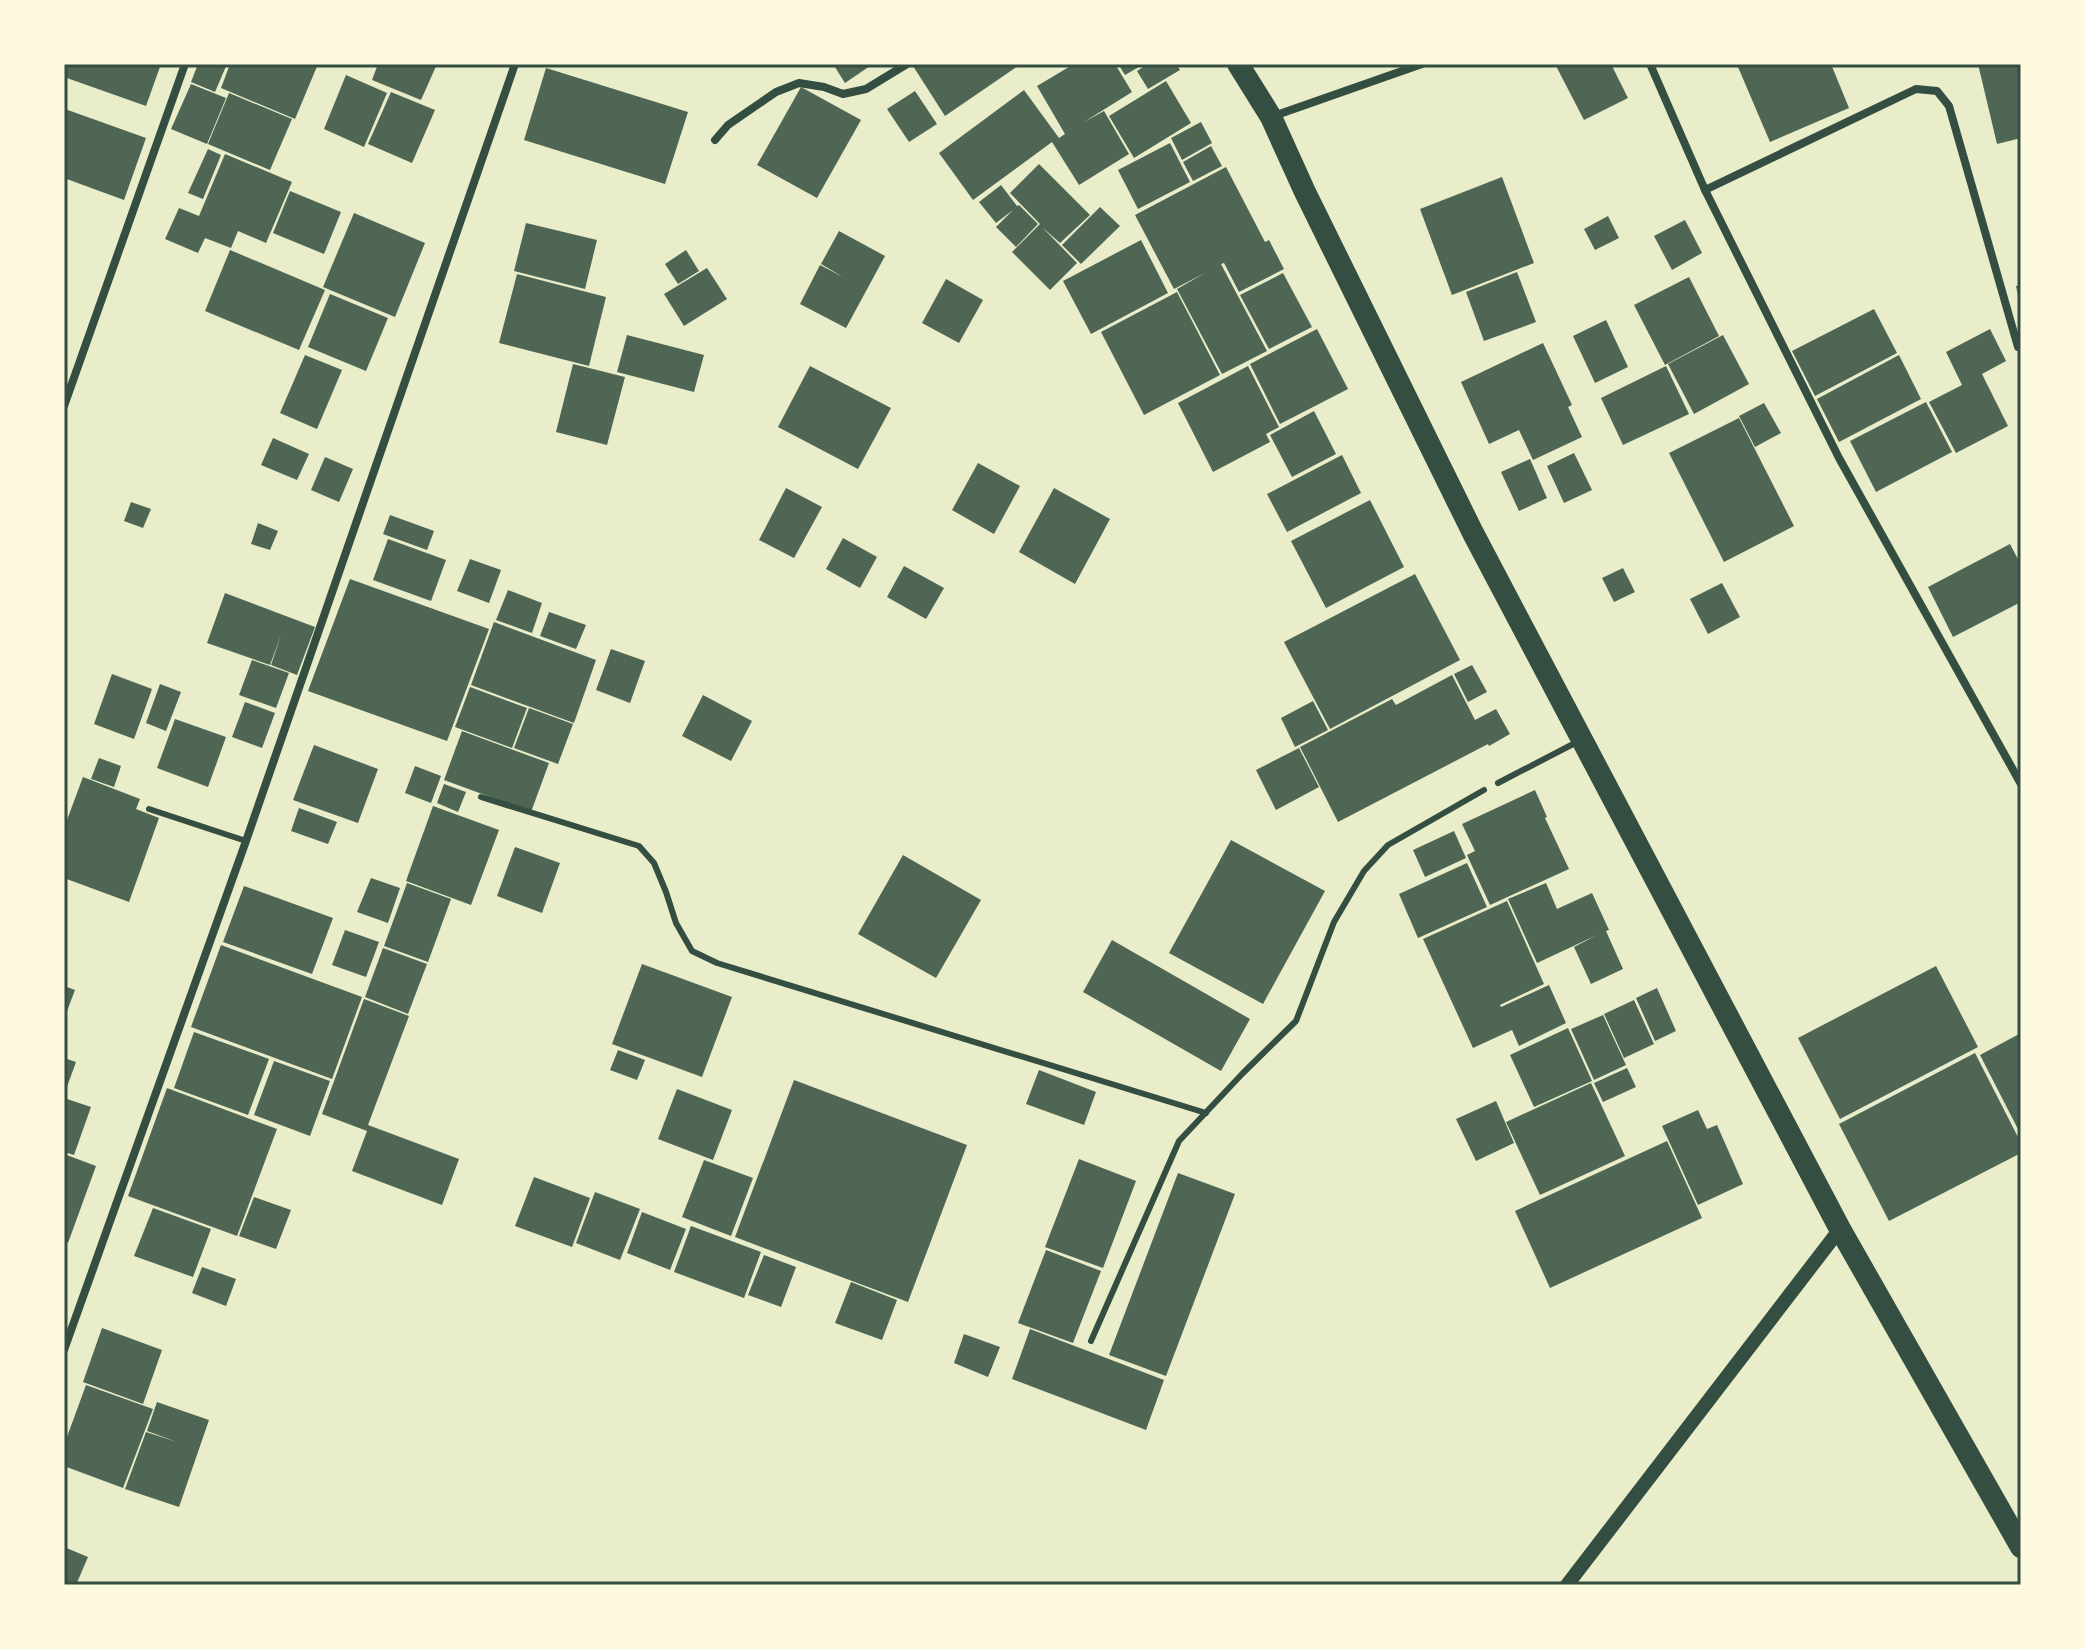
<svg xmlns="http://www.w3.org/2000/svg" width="2085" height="1649" font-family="Quicksand,sans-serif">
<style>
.building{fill:#4f6655}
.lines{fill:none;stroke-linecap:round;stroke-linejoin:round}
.service{stroke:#344e41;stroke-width:6}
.minor{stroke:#344e41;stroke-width:8}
.tertiary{stroke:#344e41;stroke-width:14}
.trunk{stroke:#344e41;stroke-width:22}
.neatline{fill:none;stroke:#344e41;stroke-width:3}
</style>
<rect width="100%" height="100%" fill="#e9edc9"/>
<g class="building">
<path d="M64,64H161L146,106L64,77Z"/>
<path d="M198,64H227L215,92L191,82Z"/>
<path d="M230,64H318L295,119L221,88Z"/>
<path d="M378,64H437L421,100L372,80Z"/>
<path d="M833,64H873L845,83Z"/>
<path d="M916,64H1021L945,116L913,66Z"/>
<path d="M1074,64H1115L1132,92L1084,122L1104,111L1129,154L1079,185L1052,142L973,200L939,153L1024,90L1059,138L1065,134L1037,86Z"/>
<path d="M1118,64H1144L1125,75Z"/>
<path d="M1148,64H1176L1180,70L1148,89L1137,71Z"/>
<path d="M1555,64H1611L1628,98L1584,120Z"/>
<path d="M1743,64H1831L1849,108L1770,142L1738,67Z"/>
<path d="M1978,64H2021V138L1997,144Z"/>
<path d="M546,68L688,112L665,184L524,140Z"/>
<path d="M346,75L387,93L364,147L324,129Z"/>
<path d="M1166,81L1191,123L1134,158L1109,116Z"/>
<path d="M191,84L226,98L207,144L171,129Z"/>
<path d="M801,87L861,120L817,198L757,165Z"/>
<path d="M915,91L937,124L909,142L887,109Z"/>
<path d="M391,92L435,110L412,163L368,144Z"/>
<path d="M229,93L292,119L270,170L208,144Z"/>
<path d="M65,109L146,138L124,200L64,178Z"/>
<path d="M1201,122L1212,143L1182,160L1171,138Z"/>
<path d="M1170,143L1190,182L1138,209L1118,170Z"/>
<path d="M1211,146L1222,166L1193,181L1183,162Z"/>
<path d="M208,149L221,155L203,199L188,193Z"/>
<path d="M225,154L292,182L266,243L238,231L231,248L205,238L198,253L165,239L179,208L199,216Z"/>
<path d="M1039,164L1090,215L1060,243L1042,227L1077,263L1050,290L1012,252L1040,224L1010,193Z"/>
<path d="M1226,167L1265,242L1269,240L1284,269L1239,292L1224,263L1221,264L1267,351L1222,374L1177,289L1205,273L1174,289L1135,215Z"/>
<path d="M1502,177L1534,263L1452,295L1420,209Z"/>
<path d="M1001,185L1017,206L1019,205L1038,224L1016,247L996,227L1013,210L996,223L979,202Z"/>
<path d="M290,191L341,212L324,254L273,233Z"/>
<path d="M1100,207L1120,226L1081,264L1062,245Z"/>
<path d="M354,213L425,243L395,317L323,287Z"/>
<path d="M1608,216L1619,238L1595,250L1584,229Z"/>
<path d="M1685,220L1702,253L1672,270L1654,236Z"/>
<path d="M526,223L597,240L585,289L514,271Z"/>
<path d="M839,231L885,256L846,328L800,304L820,265L843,277L821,264Z"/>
<path d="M1141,240L1168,293L1091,334L1063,281Z"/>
<path d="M230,250L325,290L299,350L205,311Z"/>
<path d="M686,250L699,271L678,284L665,264Z"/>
<path d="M707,268L727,299L684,326L664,294Z"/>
<path d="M1517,272L1536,322L1484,341L1466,292Z"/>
<path d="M1283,273L1312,327L1269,349L1240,295Z"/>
<path d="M517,274L606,297L589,366L499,343Z"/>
<path d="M1689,277L1719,336L1665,365L1634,305Z"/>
<path d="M946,279L983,300L959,343L922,323Z"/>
<path d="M2021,285V305H2020L2016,286Z"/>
<path d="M1177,292L1220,375L1144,415L1101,332Z"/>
<path d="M330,294L388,318L366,371L308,347Z"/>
<path d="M1874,309L1897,353L1815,396L1792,351Z"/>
<path d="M1606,320L1628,367L1595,383L1573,336Z"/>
<path d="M1317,329L1348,389L1280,424L1250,364Z"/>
<path d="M1990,329L2006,361L1982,374L2008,426L1956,453L1929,402L1962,385L1946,352Z"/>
<path d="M627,335L704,355L694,392L617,372Z"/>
<path d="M1723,335L1749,384L1694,414L1668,364Z"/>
<path d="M1543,343L1572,405L1568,407L1582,437L1533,460L1519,430L1489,444L1461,382Z"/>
<path d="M305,355L342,370L317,429L280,413Z"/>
<path d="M1899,355L1921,399L1839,442L1817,399Z"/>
<path d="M573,364L625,377L607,445L556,432Z"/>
<path d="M810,366L891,408L858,469L778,427Z"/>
<path d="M1248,366L1279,427L1266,434L1270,442L1213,472L1178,403Z"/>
<path d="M1666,366L1689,414L1623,445L1601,398Z"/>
<path d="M1926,402L1952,452L1876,492L1850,441Z"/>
<path d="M1764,403L1781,433L1755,447L1739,416Z"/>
<path d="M1314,411L1336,454L1292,477L1270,435Z"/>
<path d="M1739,418L1794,526L1724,562L1669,453Z"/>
<path d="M273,438L309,454L297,480L261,465Z"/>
<path d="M1574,453L1592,490L1564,503L1547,466Z"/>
<path d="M1342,455L1361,493L1287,532L1267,494Z"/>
<path d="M325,457L353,469L339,502L311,490Z"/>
<path d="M1530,459L1547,498L1519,511L1501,472Z"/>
<path d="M978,463L1020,486L994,534L952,510Z"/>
<path d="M786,488L822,507L794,558L759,540Z"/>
<path d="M1054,488L1110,519L1075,584L1019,552Z"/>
<path d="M1370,500L1404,567L1326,608L1291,541Z"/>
<path d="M131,502L151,509L143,528L124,521Z"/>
<path d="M390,515L434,531L427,550L383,534Z"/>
<path d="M258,523L278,531L270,550L251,544Z"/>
<path d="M843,538L877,557L860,588L826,569Z"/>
<path d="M388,539L446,560L431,601L373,580Z"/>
<path d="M2010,544L2021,565V602L1953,637L1928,587Z"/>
<path d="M470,559L501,570L489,603L457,591Z"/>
<path d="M904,566L944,588L926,619L887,597Z"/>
<path d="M1623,568L1635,592L1614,602L1602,578Z"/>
<path d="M1415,574L1460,660L1330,729L1284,642Z"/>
<path d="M350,579L489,629L447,741L308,691Z"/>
<path d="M1722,583L1740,617L1708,634L1690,599Z"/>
<path d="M508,590L542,603L532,633L496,620Z"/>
<path d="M225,593L315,627L297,675L271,665L281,635L270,665L207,643Z"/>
<path d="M549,612L586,625L576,649L540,636Z"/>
<path d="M494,622L596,660L574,723L471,685Z"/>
<path d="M611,649L645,661L630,703L596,690Z"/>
<path d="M252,660L289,673L276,708L239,695Z"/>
<path d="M1472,665L1487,692L1468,702L1454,674Z"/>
<path d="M112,674L152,689L134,739L94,724Z"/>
<path d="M1452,675L1475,720L1496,709L1510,734L1489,746L1488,744L1338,822L1300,747L1392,699L1396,705Z"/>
<path d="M160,684L181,692L166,731L146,723Z"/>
<path d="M470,687L527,708L512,748L455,727Z"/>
<path d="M703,695L752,721L731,761L682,736Z"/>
<path d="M1313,701L1328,730L1295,747L1281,718Z"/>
<path d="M245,702L275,713L262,748L232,737Z"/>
<path d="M529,708L573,724L558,764L514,748Z"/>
<path d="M175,719L226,737L208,787L157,768Z"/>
<path d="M462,731L549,763L531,812L444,780Z"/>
<path d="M314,745L378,769L358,823L293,800Z"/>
<path d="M1299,748L1319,787L1276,810L1256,770Z"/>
<path d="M99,758L121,766L114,787L91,779Z"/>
<path d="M415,766L441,776L431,803L405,793Z"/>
<path d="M83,777L140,799L136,809L159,818L129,902L64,878V828Z"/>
<path d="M444,784L466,792L458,812L437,803Z"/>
<path d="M1535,790L1547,817L1545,818L1569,869L1490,905L1467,855L1475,851L1462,824Z"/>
<path d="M433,806L499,830L471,905L406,881Z"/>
<path d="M299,808L337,822L328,844L291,831Z"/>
<path d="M1454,831L1466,858L1425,877L1413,850Z"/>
<path d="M1231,840L1325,891L1263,1004L1169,953Z"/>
<path d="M515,847L560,863L542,913L497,896Z"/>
<path d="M903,855L981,900L936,978L858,934Z"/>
<path d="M1467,863L1487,907L1418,938L1399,894Z"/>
<path d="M371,878L400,888L388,923L357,912Z"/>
<path d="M407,883L451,899L428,962L384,946Z"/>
<path d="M1546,883L1557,909L1592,893L1609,930L1606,931L1623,969L1591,984L1574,947L1597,935L1537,963L1508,899Z"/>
<path d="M244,886L333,918L312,974L223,942Z"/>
<path d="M1507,901L1544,984L1500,1005L1501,1007L1549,985L1566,1023L1519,1046L1512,1030L1473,1048L1423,939Z"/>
<path d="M345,930L379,942L366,977L332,965Z"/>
<path d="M1112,940L1250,1019L1221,1071L1083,992Z"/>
<path d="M221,945L362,997L332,1079L191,1027Z"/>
<path d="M383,948L427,964L408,1014L365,997Z"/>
<path d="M642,964L732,997L702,1077L612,1044Z"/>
<path d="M1936,966L1978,1047L1840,1119L1798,1038Z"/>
<path d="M64,986L75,990L64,1019Z"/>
<path d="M1657,988L1676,1031L1655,1041L1636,998Z"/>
<path d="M364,999L409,1016L368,1125L459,1159L442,1205L352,1171L367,1131L322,1114Z"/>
<path d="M1634,1000L1654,1044L1624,1058L1604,1014Z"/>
<path d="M1603,1015L1626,1065L1594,1080L1571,1029Z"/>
<path d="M1568,1028L1592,1081L1534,1107L1510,1055Z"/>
<path d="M194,1032L269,1059L248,1115L174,1088Z"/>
<path d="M2021,1033V1135L1980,1055Z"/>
<path d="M618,1050L645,1060L637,1080L610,1070Z"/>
<path d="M1975,1053L2021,1143V1153L1889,1221L1839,1124Z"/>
<path d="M64,1058L76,1062L64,1095Z"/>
<path d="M274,1061L330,1081L310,1136L254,1115Z"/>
<path d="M1627,1068L1636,1087L1603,1102L1594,1083Z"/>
<path d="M1039,1070L1096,1092L1084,1125L1026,1104Z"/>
<path d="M794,1080L967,1145L908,1302L735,1237Z"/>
<path d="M1591,1083L1625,1156L1540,1195L1506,1122Z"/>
<path d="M167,1088L277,1129L237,1236L128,1196Z"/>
<path d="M677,1089L732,1110L713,1160L658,1139Z"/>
<path d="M64,1098L91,1107L74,1155L64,1152Z"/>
<path d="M1496,1101L1514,1143L1476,1161L1456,1119Z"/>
<path d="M1698,1110L1707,1129L1717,1125L1743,1184L1698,1205L1662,1126Z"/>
<path d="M1667,1141L1702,1218L1550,1288L1515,1211Z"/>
<path d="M64,1154L96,1166L68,1243L64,1241Z"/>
<path d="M1079,1159L1136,1181L1103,1268L1045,1247Z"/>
<path d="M704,1160L753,1178L731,1236L682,1217Z"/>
<path d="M1178,1173L1235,1194L1166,1376L1109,1355Z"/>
<path d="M534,1177L590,1198L572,1247L515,1226Z"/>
<path d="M595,1192L640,1209L620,1260L576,1243Z"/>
<path d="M254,1197L291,1210L276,1249L239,1236Z"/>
<path d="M153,1208L211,1229L193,1277L134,1256Z"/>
<path d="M642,1212L686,1229L670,1270L627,1253Z"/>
<path d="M691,1226L761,1252L744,1298L674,1272Z"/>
<path d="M1046,1250L1101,1271L1073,1343L1018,1323Z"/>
<path d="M764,1255L796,1267L781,1307L748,1295Z"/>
<path d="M202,1267L236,1279L226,1306L192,1293Z"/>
<path d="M851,1282L897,1300L882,1340L835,1323Z"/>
<path d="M102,1328L162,1350L143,1404L83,1382Z"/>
<path d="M1030,1329L1164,1380L1146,1430L1012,1379Z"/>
<path d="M964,1334L1000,1347L988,1377L954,1363Z"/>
<path d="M86,1385L153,1409L123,1488L64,1466V1445Z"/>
<path d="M157,1402L209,1420L179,1507L125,1489L146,1432L177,1442L147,1431Z"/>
<path d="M64,1547L88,1557L76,1585H64Z"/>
</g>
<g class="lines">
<g class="service">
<path d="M1498,783L1579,741"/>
<path d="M481,797L639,846L654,863L666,892L676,923L692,951L717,963L1206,1113"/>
<path d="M149,809L246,841"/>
<path d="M1091,1341L1179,1141L1243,1073L1296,1021L1334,922L1364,871L1388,845L1484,790"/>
</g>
<g class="minor">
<path d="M1650,64L1705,190L1839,458L2021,784"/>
<path d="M1271,117L1422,64"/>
<path d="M715,140L728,125L776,92L799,83L824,87L843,94L866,89L907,64"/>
<path d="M1705,190L1916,89L1937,91L1949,106L2018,347"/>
<path d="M64,406L185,64"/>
<path d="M64,1350L246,841L515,64"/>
</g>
<path class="tertiary" d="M1567,1585L1840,1229"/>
<path class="trunk" d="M1238,64L1271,117L1305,192L1473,533L1840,1229L2021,1547"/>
</g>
<rect width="2085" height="1649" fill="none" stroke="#fefae0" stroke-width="132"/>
<rect x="66" y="66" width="1953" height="1517" class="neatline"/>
</svg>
